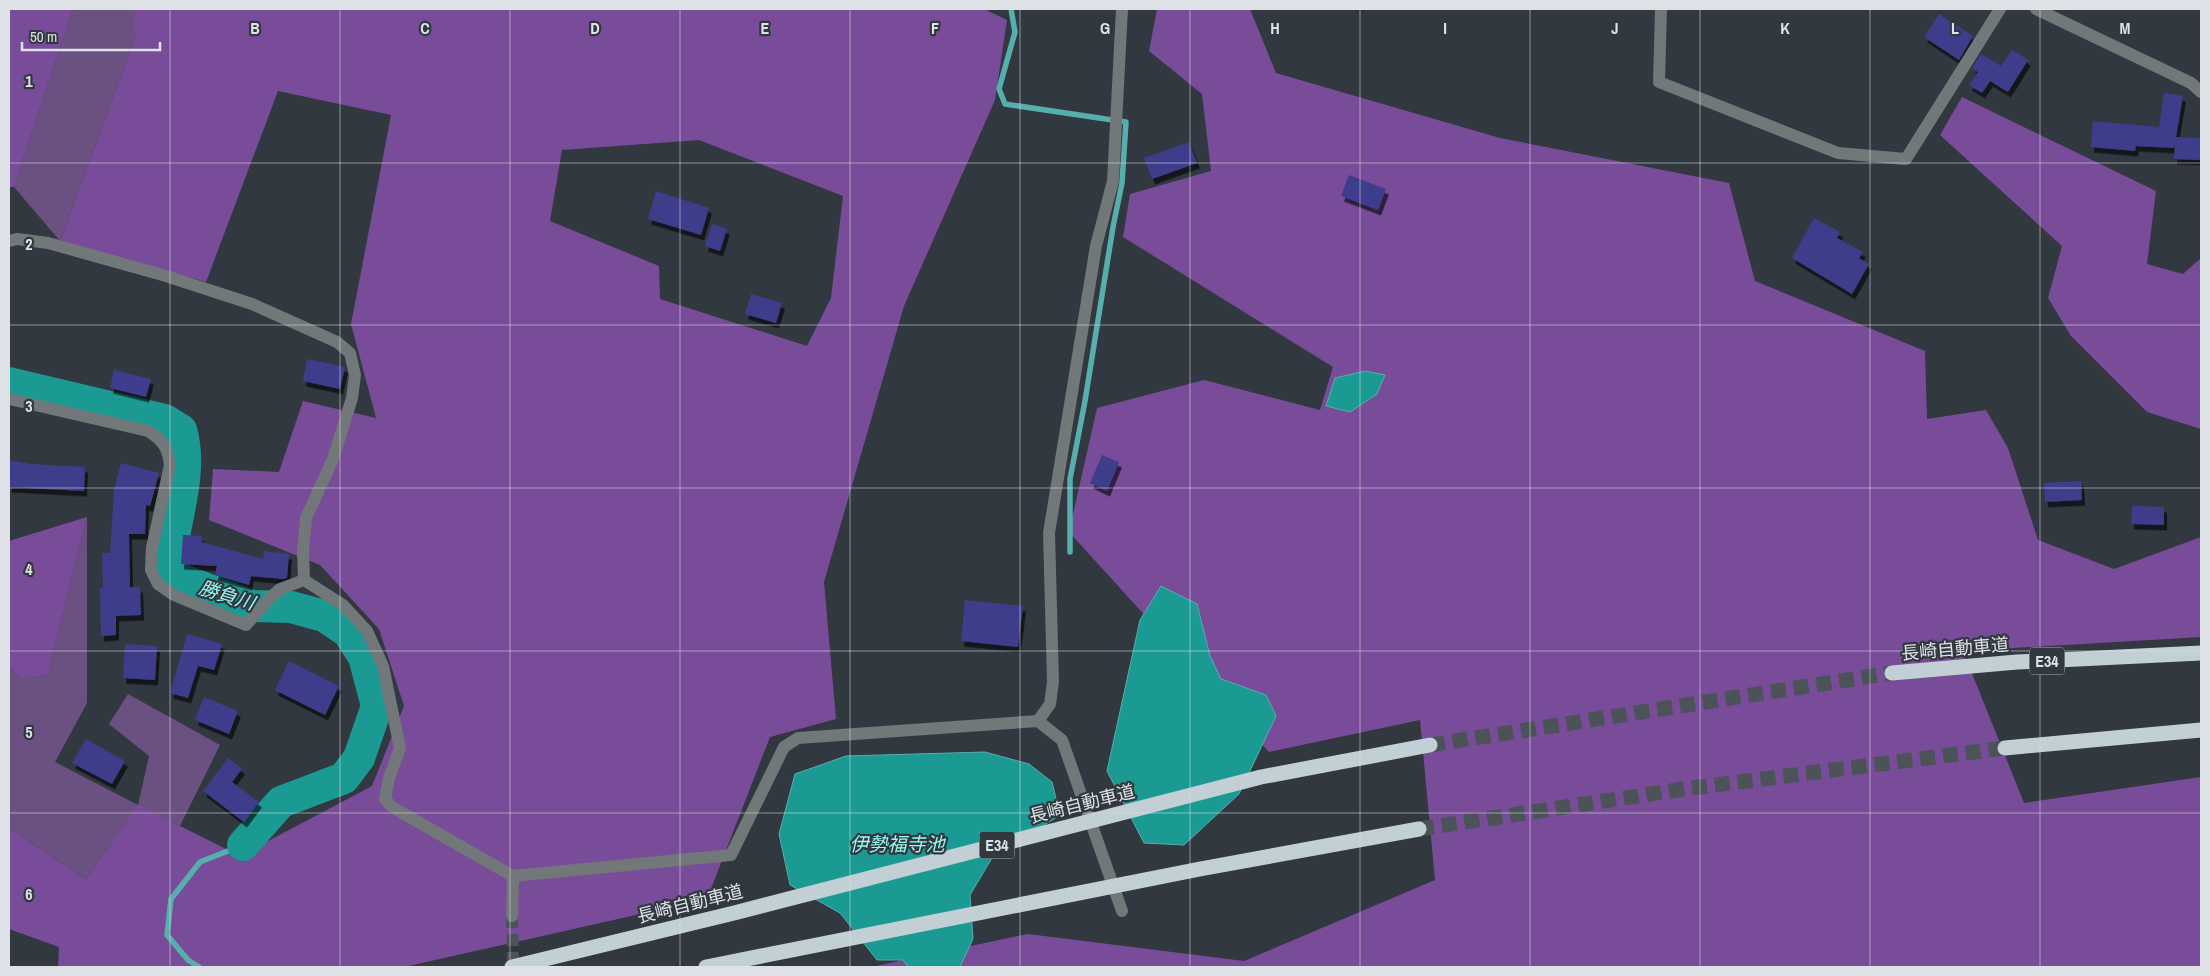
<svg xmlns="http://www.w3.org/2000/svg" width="2210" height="976" font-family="'Archivo Narrow','Noto Sans JP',sans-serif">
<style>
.green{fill:#6b5082}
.forest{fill:#794c9a;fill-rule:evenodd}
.water{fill:#1b9993;stroke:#56afac}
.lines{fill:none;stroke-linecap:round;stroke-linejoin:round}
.stream{stroke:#56afac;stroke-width:5.5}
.river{stroke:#1b9993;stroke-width:32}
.building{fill:#3d3d8b;filter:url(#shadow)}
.minor-tunnel{stroke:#4b5258;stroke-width:12;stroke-dasharray:12 6;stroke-linecap:butt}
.highway-tunnel{stroke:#4b5258;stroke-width:15;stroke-dasharray:15 8;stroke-linecap:butt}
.minor{stroke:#727779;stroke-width:12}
.highway{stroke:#c2cfd4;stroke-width:15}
.grid{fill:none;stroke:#dee2e7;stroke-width:1;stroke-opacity:0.55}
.labels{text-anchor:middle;stroke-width:4.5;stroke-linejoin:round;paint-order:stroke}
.shield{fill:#31383f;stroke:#aaafb5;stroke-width:1}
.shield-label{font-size:16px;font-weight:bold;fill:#dee2e7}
.street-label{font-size:18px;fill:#dee2e7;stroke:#31383f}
.water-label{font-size:19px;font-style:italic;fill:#96f9f2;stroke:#31383f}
.grid-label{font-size:16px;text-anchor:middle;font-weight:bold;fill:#dee2e7;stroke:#31383f;stroke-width:4.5;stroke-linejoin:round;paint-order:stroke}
</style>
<defs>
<filter id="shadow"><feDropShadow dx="3" dy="5.5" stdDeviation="0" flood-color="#0009"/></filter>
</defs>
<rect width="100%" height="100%" fill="#31383f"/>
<g class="green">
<path d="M73,9H135V38L60,241L14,187Z"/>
<path d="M87,517V703L55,762L138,805L149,756L109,724L128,694L220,745L180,826L138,806L86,879L9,828V665L20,679L48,675Z"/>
</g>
<g class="forest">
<path d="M9,9H73L14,187H9Z"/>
<path d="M135,9H984L1007,20L995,100L904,306L824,582L836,719L770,737L707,899L404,967H58L59,947L9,929V828L86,879L138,805L240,856L372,786L404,706L379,629L320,565L209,520L213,469L279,472L303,401L376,418L351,324L391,115L278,91L206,282L60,241L135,38ZM699,140L843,196L831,298L807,346L660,299L659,266L550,221L562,150Z"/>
<path d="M1157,9H1250L1276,73L1500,138L1729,183L1755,281L1925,351L1927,419L1986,410L2008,448L2038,540L2114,569L2201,537V637L1963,651L2024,803L2201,777V967H871L1028,934L1244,961L1435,880L1420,720L1269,752L1069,532L1097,408L1204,380L1320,410L1333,367L1123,237L1130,194L1211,171L1202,94L1149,51Z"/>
<path d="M1962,97L2156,191L2147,264L2183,274L2201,258V429L2147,412L2071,336L2048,298L2062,246L1940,135Z"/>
<path d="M87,517L48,675L20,679L9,665V541Z"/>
</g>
<g class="water">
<path d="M1365,371L1385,375L1377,394L1350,412L1326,406L1335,378Z"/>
<path d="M1161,586L1197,604L1210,656L1221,679L1266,695L1276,716L1239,794L1184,845L1144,843L1107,771L1140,620Z"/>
<path d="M985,752L1029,764L1052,782L1060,815L992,858L970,895L973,939L960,967H908L903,960H877L840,913L790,885L779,834L795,774L846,756Z"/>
</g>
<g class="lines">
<g class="stream">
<path d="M1011,9L1015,32L999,89L1005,104L1126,122L1122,183L1113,227L1085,401L1070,479V552"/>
<path d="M199,967L188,960L167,935L171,899L200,862L243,845"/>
</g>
<path class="river" d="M9,383L165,420L181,430C194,473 173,521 170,566L180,579L252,606L291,607L324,616L348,632L364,657L377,706L359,758L344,778L281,802L243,845"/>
</g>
<g class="building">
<path d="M1939,14L1973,36L1959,60L1924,37Z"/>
<path d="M2012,50L2028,60L2008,92L1990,81L1982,93L1969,85L1978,72L1972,68L1981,54L2001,66Z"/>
<path d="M2164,93L2183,96L2176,137L2201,138V160L2174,159L2175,140L2174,148L2136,146L2135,151L2091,147L2093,121L2159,127Z"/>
<path d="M1189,142L1197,163L1152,179L1144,158Z"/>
<path d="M1349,175L1386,189L1378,210L1341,196Z"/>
<path d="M656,191L709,208L701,235L648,219Z"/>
<path d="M1814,218L1840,232L1837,238L1863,252L1859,258L1869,264L1852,294L1792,258Z"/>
<path d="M712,224L727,229L720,251L705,246Z"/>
<path d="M751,294L782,303L776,323L745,314Z"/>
<path d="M307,359L345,367L340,389L303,381Z"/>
<path d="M114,370L151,379L146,397L110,388Z"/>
<path d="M1102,455L1119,462L1107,491L1090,483Z"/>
<path d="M9,460L31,464L85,467L84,491L9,487Z"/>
<path d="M121,463L159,473L150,506L146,505L145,534H129L130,587H140L141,615L116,616V635L101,636L100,588H103L102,553H110L114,490Z"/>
<path d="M2081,481L2082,500L2045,502L2044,483Z"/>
<path d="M2132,506L2164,507V525L2131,524Z"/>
<path d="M183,535L202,536L201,542L263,559L264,551L289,554L287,578L283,579L251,576L249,585L215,575L217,566L181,564Z"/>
<path d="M965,600L1023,606L1018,647L961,641Z"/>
<path d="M187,634L222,644L214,670L198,666L188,698L170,693Z"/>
<path d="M125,644L157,646L155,680L123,678Z"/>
<path d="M289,661L339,686L325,715L275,690Z"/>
<path d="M204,697L238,711L229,734L195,720Z"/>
<path d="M86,739L125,761L112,784L72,763Z"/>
<path d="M228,758L242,769L232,782L259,802L244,822L203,791Z"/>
</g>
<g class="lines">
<path class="minor-tunnel" d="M512,916L513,967"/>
<g class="highway-tunnel">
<path d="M1430,745L1892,673"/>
<path d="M1419,829L1684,789L2005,748"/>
</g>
<g class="minor">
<path d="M1661,9L1659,82L1838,153L1906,159L2000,9"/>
<path d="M2036,9L2191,83L2201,92"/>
<path d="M9,241L17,239L48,243L166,276L252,304L337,342L350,353L355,375L352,398L333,459L306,518L303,551L304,580"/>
<path d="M9,399L148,431C163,440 168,448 170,465L152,548L151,570L158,584L174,595L246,625L270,598L280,589L304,580"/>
<path d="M304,580L343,605L367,631L383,666L400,748L389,778L385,799L392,807L513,876L731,855L784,747L798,738L1038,721L1062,740L1122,911"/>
<path d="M1038,721L1050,704L1053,682L1049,533L1096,246L1113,181L1122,9"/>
<path d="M512,916L513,876"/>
</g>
<g class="highway">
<path d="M1892,673L2017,662L2201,653"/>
<path d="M2005,748L2201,730"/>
<path d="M512,967L734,913L1261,777L1430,745"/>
<path d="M706,967L1200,869L1419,829"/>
</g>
</g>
<path class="grid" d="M170,9V967M340,9V967M510,9V967M680,9V967M850,9V967M1020,9V967M1190,9V967M1360,9V967M1530,9V967M1700,9V967M1870,9V967M2040,9V967M9,163H2201M9,325H2201M9,488H2201M9,651H2201M9,813H2201"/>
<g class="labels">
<g class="shield">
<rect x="2029.5" y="647.5" width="35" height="27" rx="4"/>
<rect x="979.5" y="831.5" width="35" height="27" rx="4"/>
</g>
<g class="shield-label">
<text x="2047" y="667">E34</text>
<text x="997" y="851">E34</text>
</g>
<g class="street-label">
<text transform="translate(1955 649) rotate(-5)" y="6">長崎自動車道</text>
<text transform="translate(1082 804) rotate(-14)" y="6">長崎自動車道</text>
<text transform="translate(690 904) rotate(-14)" y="6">長崎自動車道</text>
</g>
<g class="water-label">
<text transform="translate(227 595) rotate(17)" y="7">勝負川</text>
<text x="897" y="851">伊勢福寺池</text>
</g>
</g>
<g class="grid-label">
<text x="255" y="34">B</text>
<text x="425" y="34">C</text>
<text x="595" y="34">D</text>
<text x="765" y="34">E</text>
<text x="935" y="34">F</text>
<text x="1105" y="34">G</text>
<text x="1275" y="34">H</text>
<text x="1445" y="34">I</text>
<text x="1615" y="34">J</text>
<text x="1785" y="34">K</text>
<text x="1955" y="34">L</text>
<text x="2125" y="34">M</text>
<text x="29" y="87">1</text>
<text x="29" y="250">2</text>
<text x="29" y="412">3</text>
<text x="29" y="575">4</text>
<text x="29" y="738">5</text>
<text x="29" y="900">6</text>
</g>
<rect width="2210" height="976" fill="none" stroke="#dee2e7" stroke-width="20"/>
<path d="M22 42v8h138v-8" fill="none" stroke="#dee2e7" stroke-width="2.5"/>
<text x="30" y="42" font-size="15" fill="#dee2e7" stroke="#31383f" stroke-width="4" paint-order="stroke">50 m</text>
</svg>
